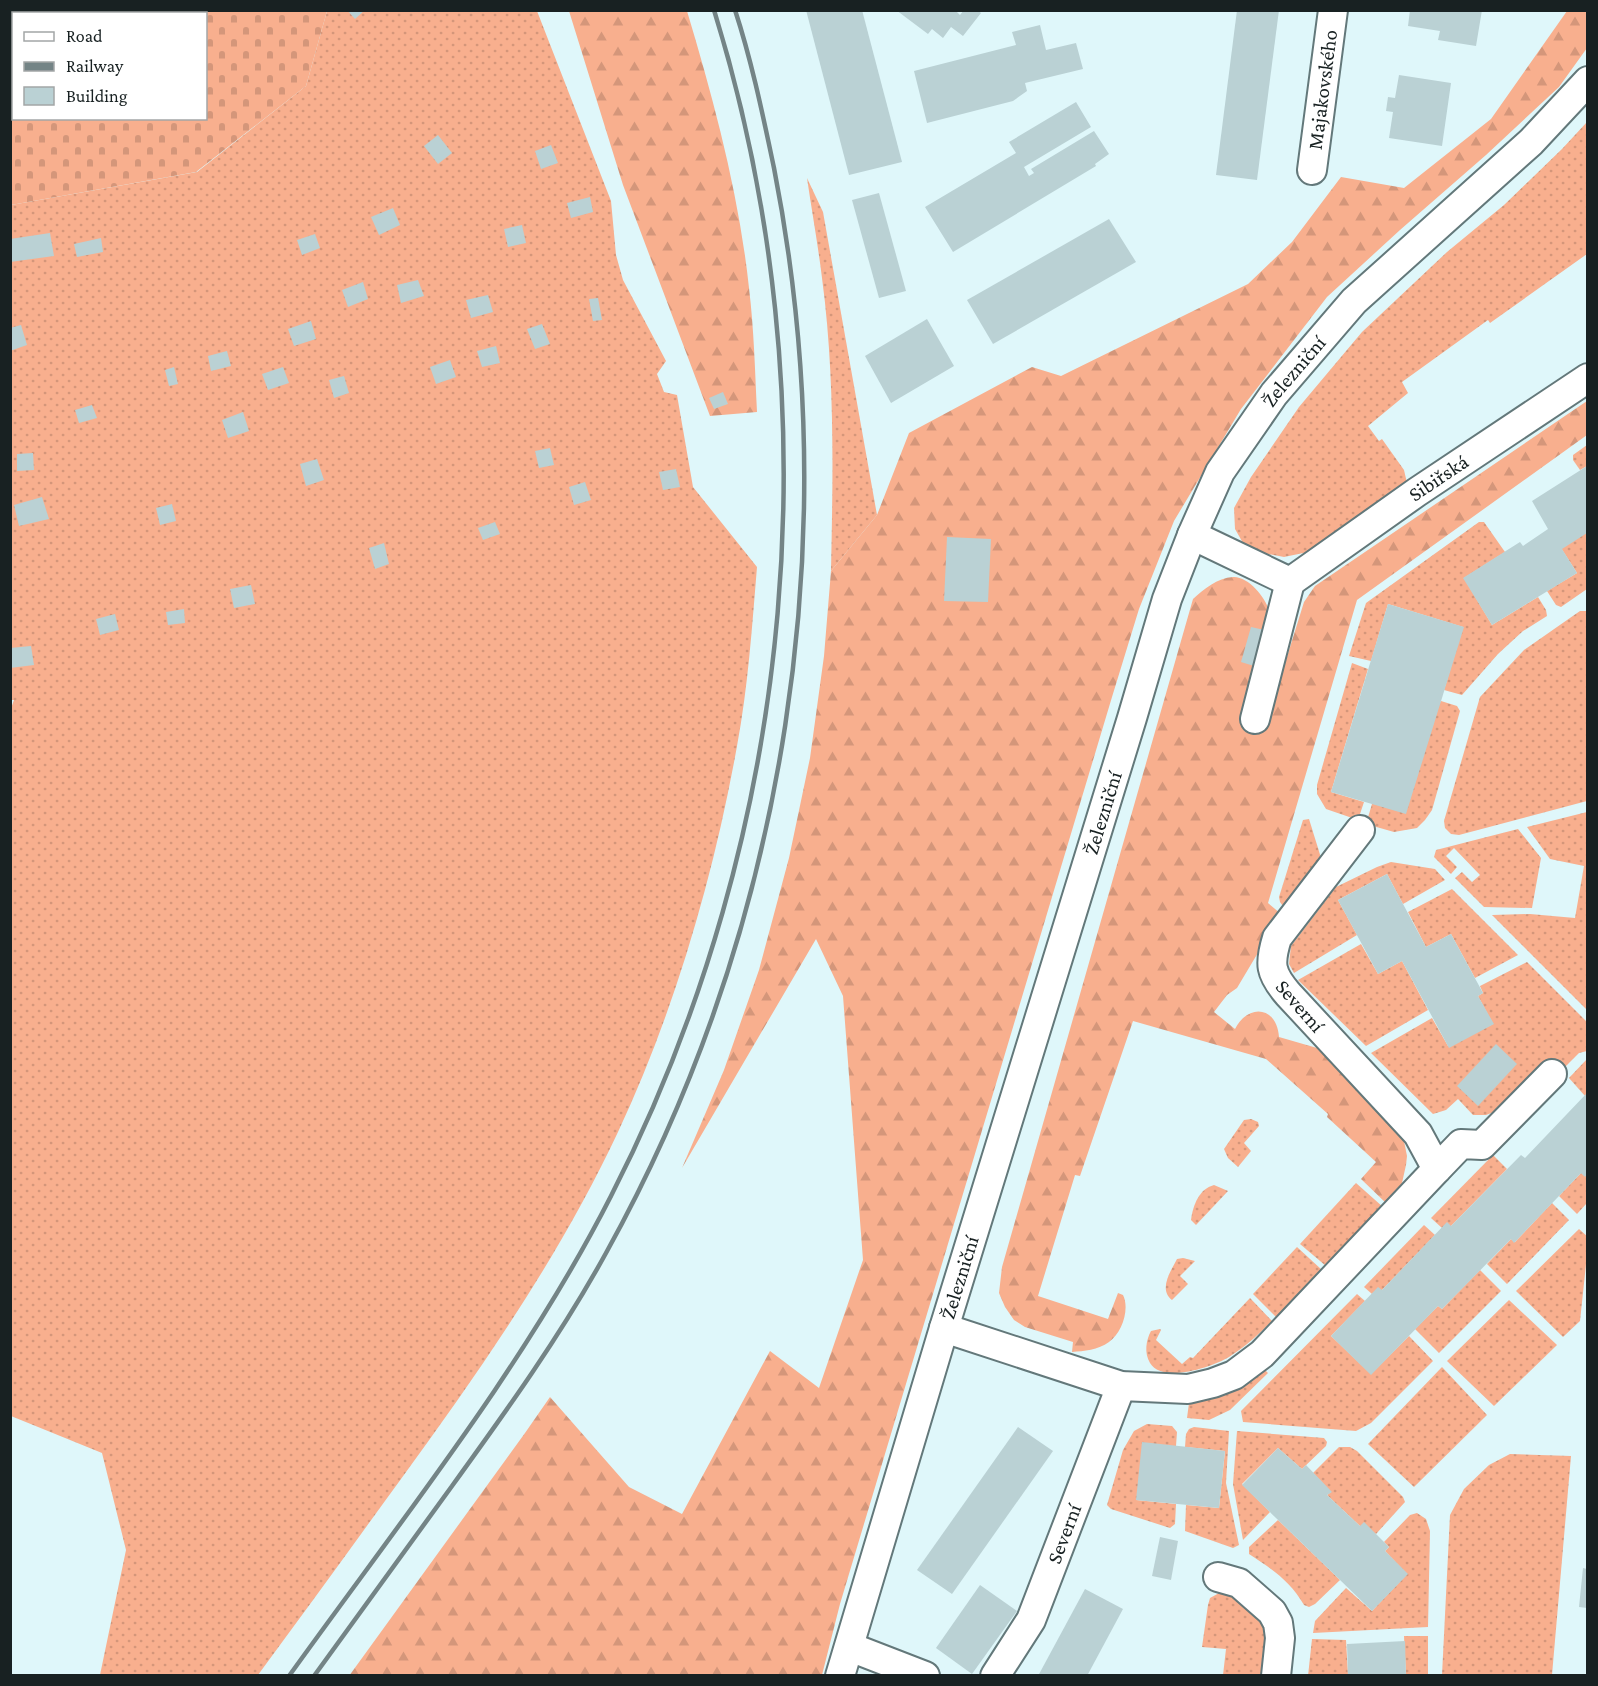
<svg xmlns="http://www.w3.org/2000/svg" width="1598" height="1686" font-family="'Crimson Pro',serif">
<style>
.grass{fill:url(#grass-dots)}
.forest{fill:url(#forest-firs)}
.cemetery{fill:url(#cemetery-stones);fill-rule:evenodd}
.building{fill:#bad1d4}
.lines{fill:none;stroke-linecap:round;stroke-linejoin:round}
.minor-casing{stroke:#63787a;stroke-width:32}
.minor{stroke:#fff;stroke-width:28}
.rail{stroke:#748486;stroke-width:4.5}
.labels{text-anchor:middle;stroke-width:4.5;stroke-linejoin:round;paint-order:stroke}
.street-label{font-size:21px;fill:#182122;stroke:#fff}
</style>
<defs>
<pattern id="grass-dots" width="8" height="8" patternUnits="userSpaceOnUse" patternTransform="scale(1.5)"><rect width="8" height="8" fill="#f8af8e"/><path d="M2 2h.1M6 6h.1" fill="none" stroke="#d4967a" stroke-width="1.8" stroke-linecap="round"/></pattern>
<pattern id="forest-firs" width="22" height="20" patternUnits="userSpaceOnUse" patternTransform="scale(1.5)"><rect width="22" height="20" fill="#f8af8e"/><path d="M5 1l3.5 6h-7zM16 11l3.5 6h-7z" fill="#d4967a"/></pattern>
<pattern id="cemetery-stones" width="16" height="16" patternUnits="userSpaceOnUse" patternTransform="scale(1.5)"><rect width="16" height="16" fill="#f8af8e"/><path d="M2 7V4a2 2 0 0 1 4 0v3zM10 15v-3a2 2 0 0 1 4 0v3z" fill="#d4967a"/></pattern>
</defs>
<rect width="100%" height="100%" fill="#dff7fa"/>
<g class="grass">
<path d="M327,11H537L611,201L616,255L623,280L666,361L657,374L664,392L677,395L693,487L757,567C752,627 748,687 737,746C714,875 674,1013 618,1132C560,1256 481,1369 401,1479C353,1545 306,1610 258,1675H100L126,1550L102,1453L11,1416L10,711L14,700H11V205L197,172L306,86Z"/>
<path d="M1587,122V254L1490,323L1488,320L1402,382L1408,393L1368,426L1379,441L1382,439L1404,470L1407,483L1313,551L1284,557L1263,553L1243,543L1235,529L1234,508L1251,477L1299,407L1362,332L1447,252L1504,205L1562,149Z"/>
<path d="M807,178L823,212L877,515L831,571C833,473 835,375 822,278C818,245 812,212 807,178Z"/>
<path d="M1587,445V466L1580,470L1573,460V455Z"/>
<path d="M1479,522H1484L1505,552L1464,578L1492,625L1538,597L1546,610L1547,616L1523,631L1498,654L1462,695L1444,690L1463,627L1388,604L1371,661L1349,656L1366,603Z"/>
<path d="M1587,532V589L1561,607L1556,605L1547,591L1577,573L1561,548Z"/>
<path d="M1580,611H1588L1587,801L1459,835L1451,834L1445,828L1444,821L1480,697L1524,650Z"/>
<path d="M1352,663L1368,669L1331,792L1364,802L1358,820L1326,809L1317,794V785Z"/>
<path d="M1441,701L1457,706L1460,711L1432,810L1425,820L1417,828L1394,832L1366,824L1372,804Z"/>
<path d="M1587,812H1588L1587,1010L1492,915L1530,914L1575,918L1584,866L1550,859L1527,827Z"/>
<path d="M1309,819L1322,861L1285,909L1280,902L1279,897L1303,820Z"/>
<path d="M1518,829L1541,858L1532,908L1484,907L1455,878L1462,872L1472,882L1480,875L1454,848L1446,856L1457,867L1451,874L1434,857L1436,850Z"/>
<path d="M1391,862L1435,869L1445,880L1403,904L1387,874L1338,900L1357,935L1294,973L1289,964L1291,946L1336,887L1377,867Z"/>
<path d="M1452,889L1518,955L1475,978L1451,934L1426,947L1408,912Z"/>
<path d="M1361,944L1378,974L1402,961L1428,1010L1366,1046L1298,980Z"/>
<path d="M1527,962L1587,1022V1051L1579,1053L1560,1072L1547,1059L1494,1112L1486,1115H1473L1458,1099L1446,1110L1433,1114L1371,1053L1432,1018L1448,1046L1493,1024L1478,996L1483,993L1480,986Z"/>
<path d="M1587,1059V1093L1585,1096L1569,1078Z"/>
<path d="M1251,1119L1258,1122L1259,1126L1244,1143L1251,1151L1238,1167L1228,1158L1224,1149L1244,1120Z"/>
<path d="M1493,1155L1507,1169L1451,1226L1442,1228L1431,1218Z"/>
<path d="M1581,1173L1585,1176L1587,1174V1203L1577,1214L1559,1196Z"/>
<path d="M1356,1183L1383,1207L1326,1266L1300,1244Z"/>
<path d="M1214,1185L1228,1191L1196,1225L1191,1220C1193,1205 1199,1189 1214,1185Z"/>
<path d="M1552,1203L1569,1220L1507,1284L1487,1264L1511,1239L1515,1242Z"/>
<path d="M1424,1225L1435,1235L1382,1290L1372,1294L1364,1287Z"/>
<path d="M1579,1229L1588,1237L1587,1255L1580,1321L1563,1337L1516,1291Z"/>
<path d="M1297,1247L1322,1270L1276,1317L1253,1294Z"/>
<path d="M1183,1258L1195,1261L1180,1276L1188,1284L1172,1300C1158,1289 1171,1271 1177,1259Z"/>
<path d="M1480,1270L1501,1291L1439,1353L1415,1329L1438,1306L1442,1309Z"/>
<path d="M1357,1294L1365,1301L1331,1336L1371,1374L1409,1336L1433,1361L1371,1423L1356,1431L1243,1422L1241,1411Z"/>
<path d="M1250,1298L1272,1321C1259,1334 1245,1347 1229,1357C1212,1367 1163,1384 1150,1363C1144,1353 1146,1340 1151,1331L1160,1329L1161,1330L1156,1340L1182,1364L1190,1357L1193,1358Z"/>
<path d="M1509,1300L1557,1345L1494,1406L1447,1361Z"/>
<path d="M1442,1367L1487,1415L1414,1487L1368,1444Z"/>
<path d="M1265,1370L1268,1373L1230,1410L1209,1420L1187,1418L1189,1403L1235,1389Z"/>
<path d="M1147,1424L1172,1426L1177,1432L1176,1446L1136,1500L1176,1504L1175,1524L1170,1528L1111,1509L1107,1505L1123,1450L1134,1431Z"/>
<path d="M1194,1427L1229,1431L1226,1483L1239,1545L1233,1548L1185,1531L1186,1505L1219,1508L1225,1451L1185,1447L1186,1434L1189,1429Z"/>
<path d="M1237,1431L1324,1438L1327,1442L1326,1446L1302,1469L1278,1448L1242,1484L1270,1512L1243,1540L1233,1484Z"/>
<path d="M1339,1447H1350L1357,1451L1403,1497L1405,1502L1376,1534L1360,1526L1327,1495L1331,1492L1313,1473Z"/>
<path d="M1510,1454L1571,1456L1552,1675H1442L1450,1515L1464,1489L1489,1465Z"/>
<path d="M1417,1513L1426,1519L1430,1531L1428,1627L1313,1633L1315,1621L1346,1588L1372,1611L1407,1574L1385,1551L1389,1547L1384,1542L1410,1515Z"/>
<path d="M1278,1520L1340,1580L1315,1604L1309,1607L1304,1605C1290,1581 1272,1569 1249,1554V1547Z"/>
<path d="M1221,1592C1245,1595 1255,1614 1269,1632L1265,1675H1223L1226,1649L1202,1647L1208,1605L1210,1598Z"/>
<path d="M1404,1636H1428V1675H1406Z"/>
<path d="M1312,1639L1346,1640L1348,1675L1308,1676Z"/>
</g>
<g class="forest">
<path d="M569,11H687C714,101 739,194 749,288C754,329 755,371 757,412L710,416L623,185Z"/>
<path d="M1567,11H1587V48L1559,87L1486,155L1400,230L1327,297L1241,409L1174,521L1139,609L1112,697L840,1604L822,1675L349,1676L525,1433L550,1397L629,1487L682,1514L770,1351L819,1388L863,1260L843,996L816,939L682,1168L724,1070L759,970L789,858L810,758L824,656L831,571L877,515L909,433L1032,367L1061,376L1248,284L1292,242L1341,177L1404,188L1491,119Z"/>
<path d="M1587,401V435L1357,600L1268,903L1281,914L1237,988L1227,995L1214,1012L1235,1029C1248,1003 1277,1006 1279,1037L1317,1048L1399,1131L1404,1141L1407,1156L1406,1165L1402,1183L1388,1205L1361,1179L1376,1162L1327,1117L1328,1114L1266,1059L1133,1021L1080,1176L1075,1175L1038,1296L1108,1319L1118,1293L1123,1295C1130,1309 1122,1333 1109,1342C1098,1350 1084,1351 1072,1352L1073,1342L1025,1327L1014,1320L1005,1307L999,1293L1002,1267L1193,599C1204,589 1217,578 1233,577C1248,576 1265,597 1269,610C1271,614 1270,619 1271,624L1241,723L1265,728L1304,602L1315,586Z"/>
</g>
<path class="cemetery" d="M11,10H327V11L306,86L196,172L11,205ZM14,14H206V118H14Z"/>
<g class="building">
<path d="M347,10H365L355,19Z"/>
<path d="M806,10H862L902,162L849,175Z"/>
<path d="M896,10H955L960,15L964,10H977L981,13L963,36L951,27L943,38L932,29L928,34Z"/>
<path d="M1237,10H1279L1257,180L1216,175Z"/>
<path d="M1410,10H1482L1476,46L1438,40L1440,31L1408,26Z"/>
<path d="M1040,25L1046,50L1076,43L1083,69L1025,83L1027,91L1013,101L927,123L914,71L1016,45L1012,32Z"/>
<path d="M1399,75L1451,83L1442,146L1389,138L1393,112L1386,111L1388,97L1395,98Z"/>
<path d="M1076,102L1091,127L1024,167L1029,176L1034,173L1031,169L1094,131L1109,154L1095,164L1096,166L953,252L925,207L1016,153L1009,142Z"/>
<path d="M438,135L452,153L438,164L424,146Z"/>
<path d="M551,145L558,163L541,169L535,151Z"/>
<path d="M879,193L906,291L879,298L852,200Z"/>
<path d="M590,197L593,212L571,218L567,203Z"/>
<path d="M393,208L400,225L379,235L371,217Z"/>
<path d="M1109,219L1136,262L993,344L967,300Z"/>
<path d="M522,225L526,243L508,247L504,229Z"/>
<path d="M50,233L54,256L10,262V239Z"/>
<path d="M315,234L320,248L302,255L297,240Z"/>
<path d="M101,238L103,252L77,257L74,244Z"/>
<path d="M418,280L424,296L401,303L397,285Z"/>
<path d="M363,282L368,299L348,307L342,290Z"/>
<path d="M488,295L493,312L471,318L466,300Z"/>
<path d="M598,298L602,320L593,321L589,299Z"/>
<path d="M927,319L954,366L891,403L865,356Z"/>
<path d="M311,321L316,339L294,346L288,329Z"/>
<path d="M542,324L550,344L535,349L527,329Z"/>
<path d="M21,325L27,345L10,351V328Z"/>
<path d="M496,346L500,363L482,367L477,351Z"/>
<path d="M227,351L231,366L211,371L208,356Z"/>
<path d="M450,360L456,377L436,384L430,367Z"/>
<path d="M174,367L178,384L169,386L165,370Z"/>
<path d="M283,367L289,383L268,390L262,374Z"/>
<path d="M344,376L349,393L334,398L329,380Z"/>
<path d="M723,392L728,404L714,409L709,398Z"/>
<path d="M92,405L97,418L79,423L75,410Z"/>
<path d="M243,412L249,431L228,438L222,420Z"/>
<path d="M550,448L554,465L539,468L535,451Z"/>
<path d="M33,453L34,470L17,471V454Z"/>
<path d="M317,459L324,480L306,486L300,464Z"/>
<path d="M1587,466V533L1562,549L1577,573L1492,625L1463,578L1520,542L1523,546L1548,529L1532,501Z"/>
<path d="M676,469L680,487L663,490L659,472Z"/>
<path d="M585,482L591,500L574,505L569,487Z"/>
<path d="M42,497L49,519L19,526L14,505Z"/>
<path d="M172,504L176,521L160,525L156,508Z"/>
<path d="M495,522L500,534L483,540L478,528Z"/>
<path d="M947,537L991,539L988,602L944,601Z"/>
<path d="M384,543L389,564L375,569L369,548Z"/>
<path d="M251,585L255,604L234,608L230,589Z"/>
<path d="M1388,604L1464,627L1406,814L1331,792Z"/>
<path d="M184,609L185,623L168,625L166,612Z"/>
<path d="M115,614L119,630L100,635L96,619Z"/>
<path d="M1251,627L1269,631L1261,641L1254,666L1241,662Z"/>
<path d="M31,646L34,665L10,668V648Z"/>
<path d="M1387,874L1426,947L1451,934L1483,993L1478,996L1494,1024L1449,1048L1402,961L1378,974L1338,900Z"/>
<path d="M1496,1044L1517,1064L1478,1106L1457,1086Z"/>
<path d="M1587,1093V1174L1585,1177L1581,1173L1514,1243L1511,1239L1442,1309L1438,1306L1371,1375L1331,1336L1378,1287L1382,1290L1447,1222L1451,1226L1521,1155L1525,1158Z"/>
<path d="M1018,1427L1053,1451L952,1594L917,1570Z"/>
<path d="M1142,1442L1225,1451L1219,1508L1136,1500Z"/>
<path d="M1278,1448L1302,1469L1306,1465L1332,1492L1327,1495L1360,1526L1364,1522L1389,1547L1385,1551L1408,1574L1372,1611L1242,1485Z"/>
<path d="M1160,1537L1178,1541L1171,1580L1152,1576Z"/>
<path d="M1583,1568L1587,1569V1608L1579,1607Z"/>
<path d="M980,1585L1017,1611L972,1674L936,1648Z"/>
<path d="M1085,1589L1123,1609L1087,1676H1038Z"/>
<path d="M1405,1641L1406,1676H1348L1347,1644Z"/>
</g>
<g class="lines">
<g class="minor-casing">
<g id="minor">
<path id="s1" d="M1312,170L1333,10"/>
<path id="s2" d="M1192,535L1290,582L1417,492L1588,378"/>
<path d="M1255,719L1290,582"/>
<path d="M1437,1169L1461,1144L1482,1145L1552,1074"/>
<path d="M944,1328L1121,1386L1188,1389L1213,1383L1234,1375L1262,1354L1437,1169L1418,1134L1288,994C1270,973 1269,964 1277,938L1360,830"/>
<path d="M1218,1577L1239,1583L1272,1612L1278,1623L1280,1638L1276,1676"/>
<path d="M850,1647L925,1676"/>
<path id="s3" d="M840,1676L944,1328L1132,718L1167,599L1192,535L1220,472L1274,394L1354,301L1531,142L1588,81"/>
<path id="s4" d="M995,1676L1031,1620L1121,1386"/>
</g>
</g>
<use href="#minor" class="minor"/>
<g class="rail">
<path d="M289,1676C401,1520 524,1367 611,1196C797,833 835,400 714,10"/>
<path d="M314,1676C360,1612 406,1549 452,1486C507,1410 561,1335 606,1253C788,925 846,535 774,168C763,116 752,62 735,10"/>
</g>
</g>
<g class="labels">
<g class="street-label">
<text dy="7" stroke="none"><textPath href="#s1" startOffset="81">Majakovského</textPath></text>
<text dy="7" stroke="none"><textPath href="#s3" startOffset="1388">Železniční</textPath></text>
<text dy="7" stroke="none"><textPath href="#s2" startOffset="290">Sibiřská</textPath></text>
<text dy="7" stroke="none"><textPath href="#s3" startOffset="902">Železniční</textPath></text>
<text transform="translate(1300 1006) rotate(49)" y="7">Severní</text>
<text dy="7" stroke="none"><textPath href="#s3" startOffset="416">Železniční</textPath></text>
<text dy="7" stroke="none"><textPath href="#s4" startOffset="159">Severní</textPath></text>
</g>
</g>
<rect width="1598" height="1686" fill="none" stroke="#182122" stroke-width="24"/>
<rect x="12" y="12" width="195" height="108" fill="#ffffff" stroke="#a3a6a7" stroke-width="1.5"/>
<rect x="24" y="32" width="30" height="9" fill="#ffffff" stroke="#a3a6a7" stroke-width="1.5"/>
<text x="66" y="42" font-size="18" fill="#182122">Road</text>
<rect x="24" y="62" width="30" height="9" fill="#748486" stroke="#a3a6a7" stroke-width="1.5"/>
<text x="66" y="72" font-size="18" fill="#182122">Railway</text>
<rect x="24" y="87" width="30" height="18" fill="#bad1d4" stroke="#a3a6a7" stroke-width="1.5"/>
<text x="66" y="102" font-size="18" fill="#182122">Building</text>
</svg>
